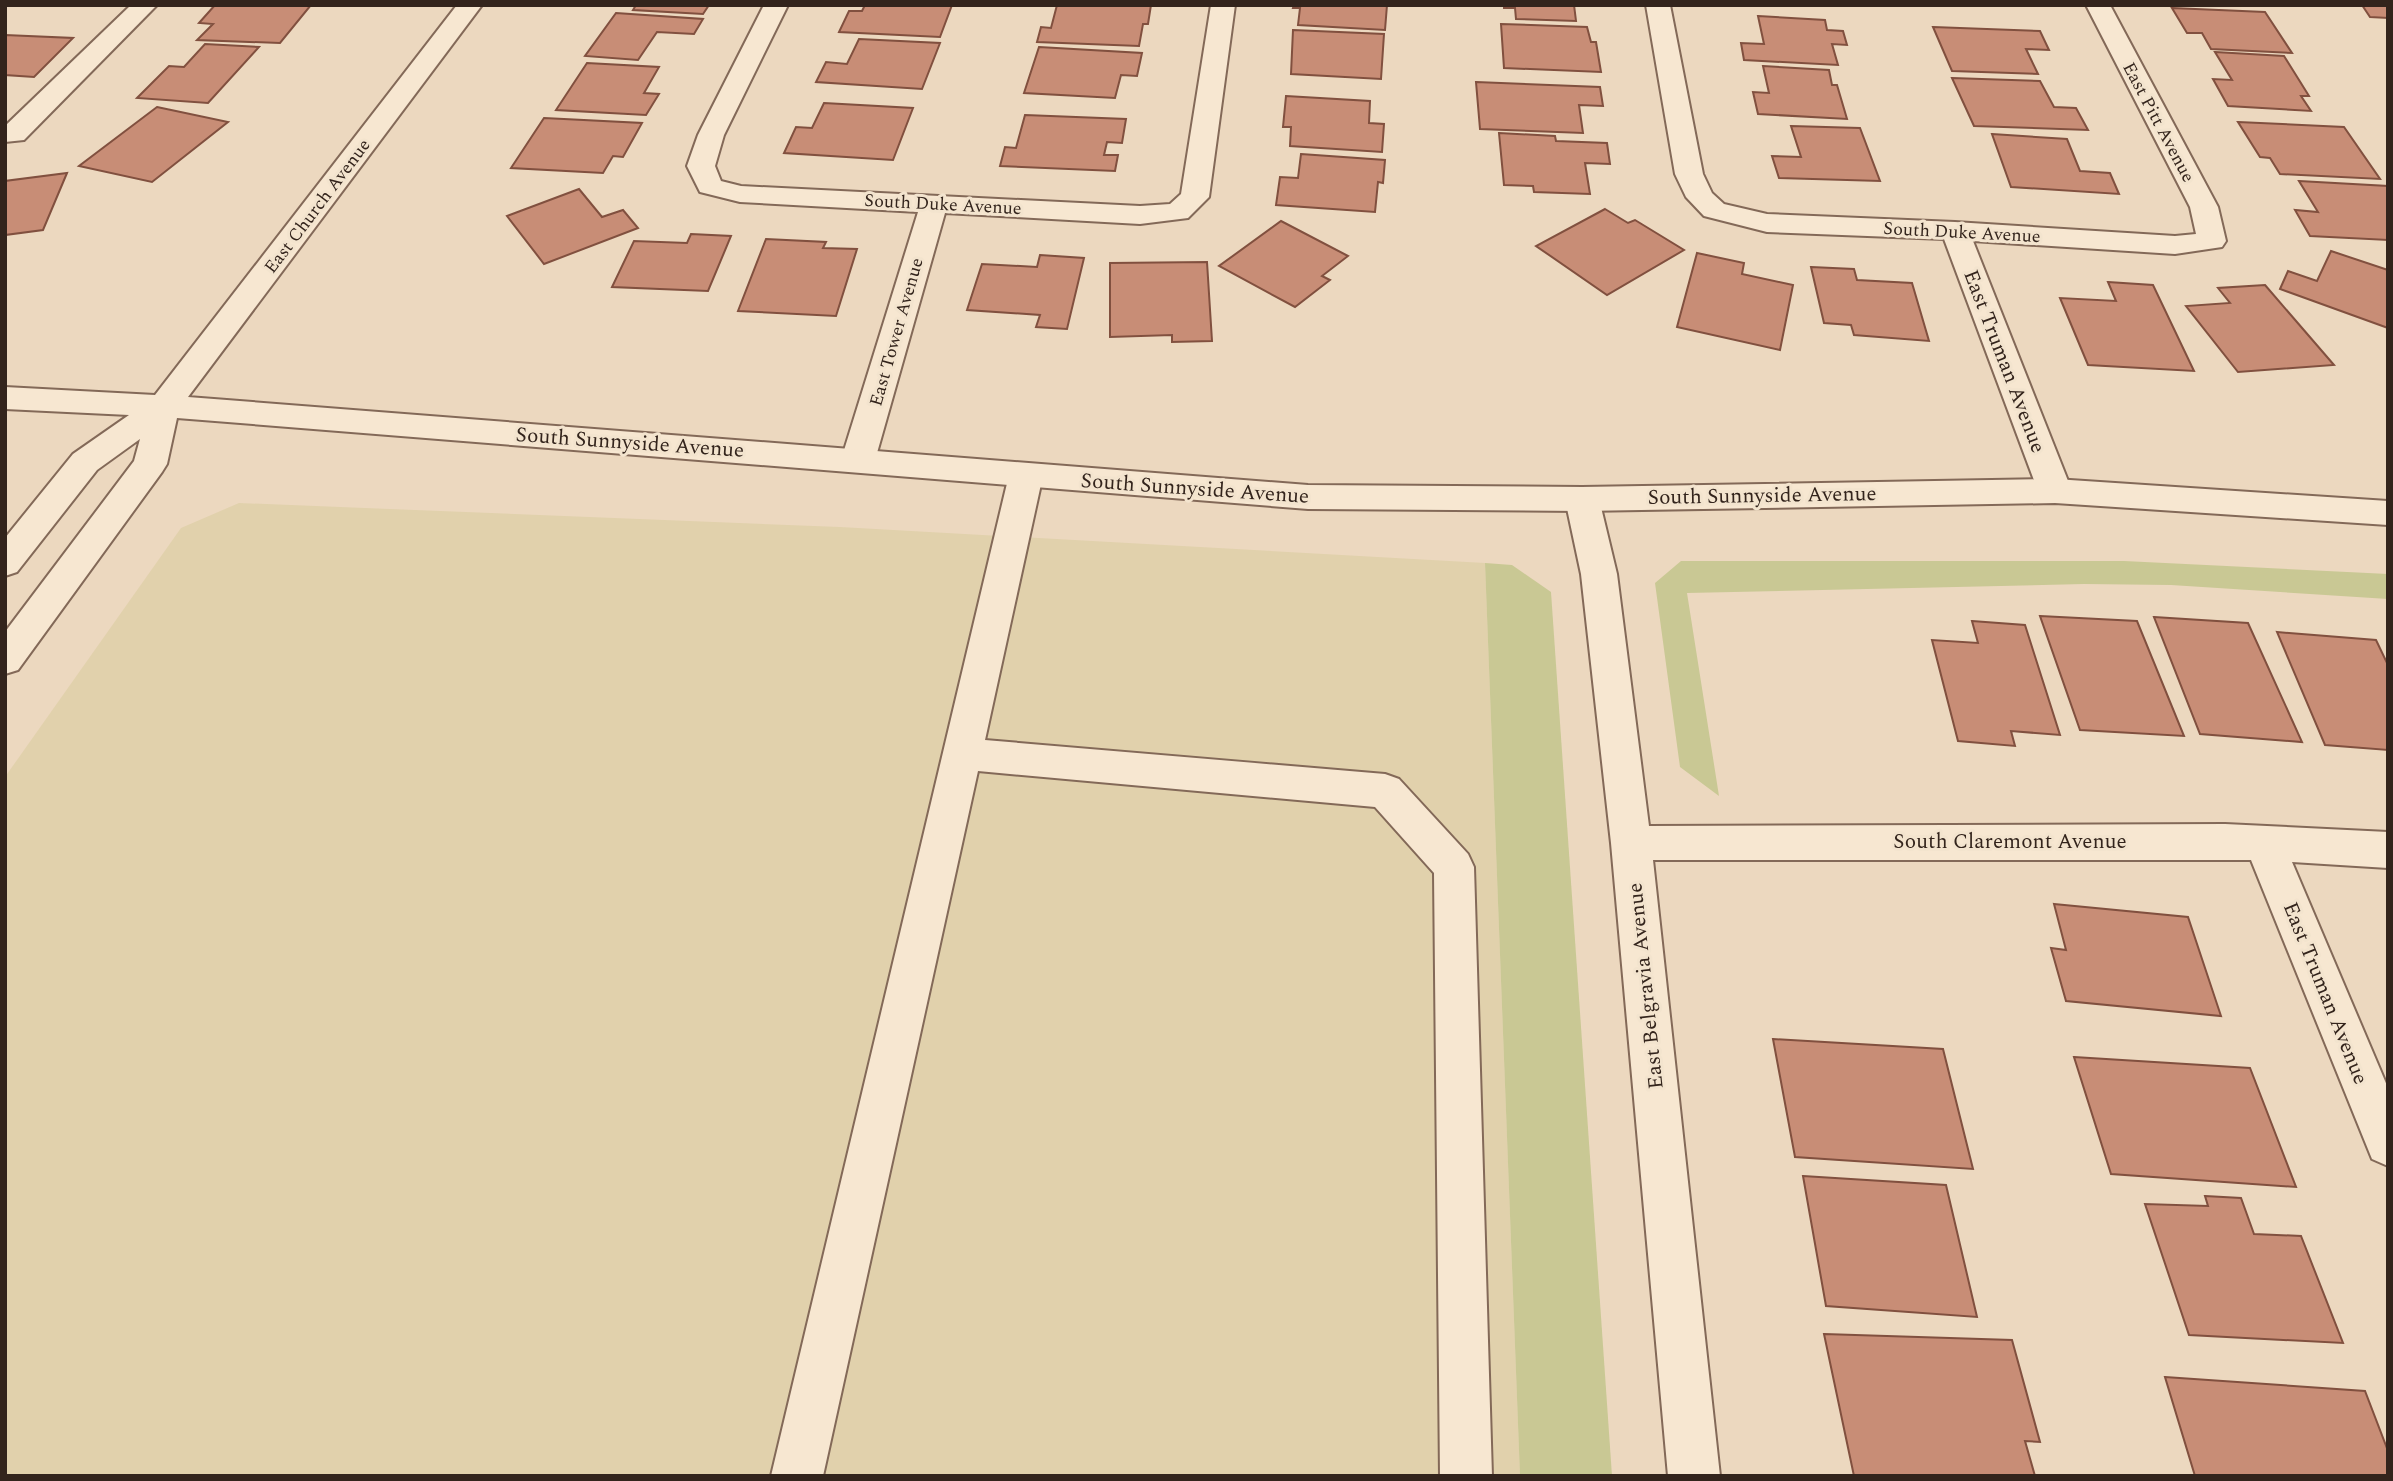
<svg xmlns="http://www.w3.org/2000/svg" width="2393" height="1481" font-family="Spectral,serif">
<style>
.farmland{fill:#e1d1ac}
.green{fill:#c9c894}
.building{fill:#c88d76;stroke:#81503f;stroke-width:2}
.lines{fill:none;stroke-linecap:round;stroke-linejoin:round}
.minor-casing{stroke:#836958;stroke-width:4}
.tertiary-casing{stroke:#836958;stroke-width:4}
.minor{fill:#f7e7d1;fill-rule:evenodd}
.tertiary{fill:#f7e7d1;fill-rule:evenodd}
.labels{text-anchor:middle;stroke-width:6;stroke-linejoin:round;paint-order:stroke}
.far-street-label{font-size:18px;fill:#33241c;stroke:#f3e4ce}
.street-label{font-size:21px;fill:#33241c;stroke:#f3e4ce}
</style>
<rect width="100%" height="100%" fill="#ecd8bf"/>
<path class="farmland" d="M239,503L840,527L1485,563L1520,1476H5V777L181,528Z"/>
<g class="green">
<path d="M1681,561H2124L2388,574V599L2171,585L2084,584L1687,593L1719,796L1680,767L1655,583Z"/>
<path d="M1485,563L1512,565L1551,592L1612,1476H1520Z"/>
</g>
<g class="building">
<path d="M215,5H311L280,43L197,40L213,24L199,23Z"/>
<path d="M636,5H709L703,14L633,10Z"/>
<path d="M865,5H952L940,37L839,32L849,11H862Z"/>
<path d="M1057,5H1151L1148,24H1143L1139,46L1037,42L1041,27L1051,28Z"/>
<path d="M1294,5H1387L1385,30L1298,25L1300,8H1293Z"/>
<path d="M1504,5H1574L1576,21L1516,19L1515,8H1504Z"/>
<path d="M2362,5H2388V18L2370,17Z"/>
<path d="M2172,8L2265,12L2292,53L2211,49L2202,33H2187Z"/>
<path d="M616,13L703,19L694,34L657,32L638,60L585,56Z"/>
<path d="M1758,16L1825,20L1827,30L1843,31L1847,45L1832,44L1838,65L1744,60L1741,43L1764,44Z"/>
<path d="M1501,24L1587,27L1591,42H1596L1601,72L1504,68Z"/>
<path d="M1933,27L2040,31L2049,50L2026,49L2038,74L1952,71Z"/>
<path d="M1293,30L1384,34L1381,79L1291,74Z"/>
<path d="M5,35L73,38L34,77L5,75Z"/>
<path d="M859,39L940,43L922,89L816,82L826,62L847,64Z"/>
<path d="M205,44L259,47L208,103L137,98L169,66L184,67Z"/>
<path d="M1039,47L1142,53L1137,76L1121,75L1115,98L1024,93Z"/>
<path d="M2215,52L2284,56L2309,96H2301L2311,111L2228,106L2213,79L2232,80Z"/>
<path d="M587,63L659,67L644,93L659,94L646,115L556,110Z"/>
<path d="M1763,66L1829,70L1832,85H1837L1847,119L1758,114L1753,92L1769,93Z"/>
<path d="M1952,78L2040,81L2054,107L2076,108L2088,130L1974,126Z"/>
<path d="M1476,82L1600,87L1603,106L1579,105L1583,133L1480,129Z"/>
<path d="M1286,96L1370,101L1369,123L1384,124L1382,152L1290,146L1291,127H1283Z"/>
<path d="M824,103L913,108L893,160L784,153L796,127L812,128Z"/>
<path d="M157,107L228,122L152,182L79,166Z"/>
<path d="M1025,115L1126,119L1122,143L1107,142L1104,155H1118L1115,171L1000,166L1005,147L1016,148Z"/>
<path d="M544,118L642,123L623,157L613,156L603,173L511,168Z"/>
<path d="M2238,122L2344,127L2380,179L2280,174L2270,158L2260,157Z"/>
<path d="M1791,126L1860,128L1880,181L1779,178L1772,156L1801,157Z"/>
<path d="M1499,133L1555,136L1556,141L1607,143L1610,164L1585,163L1590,194L1534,192L1533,186L1504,185Z"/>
<path d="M1992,134L2067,139L2080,171L2110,173L2119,194L2011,187Z"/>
<path d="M1301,154L1385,160L1383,183L1378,182L1375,212L1276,205L1280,177L1298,178Z"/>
<path d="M67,173L43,230L5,235V181Z"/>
<path d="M2299,181L2388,186V240L2310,236L2295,210L2318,212Z"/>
<path d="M579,189L602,217L623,210L638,228L544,264L507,216Z"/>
<path d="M1605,209L1628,223L1635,220L1684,250L1607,295L1536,246Z"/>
<path d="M1281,221L1348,256L1322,276L1330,280L1295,307L1219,266Z"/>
<path d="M691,234L731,236L708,291L612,287L634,241L687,243Z"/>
<path d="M766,239L826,242L823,248L857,249L836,316L738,311Z"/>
<path d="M2331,251L2388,270V328L2280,289L2288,271L2317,281Z"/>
<path d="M1697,253L1744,263L1742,274L1793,285L1780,350L1677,327Z"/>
<path d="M1040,255L1084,258L1067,329L1036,327L1040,315L967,310L982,264L1037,267Z"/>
<path d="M1207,262L1212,341L1172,342V335L1110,337V263Z"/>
<path d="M1811,267L1854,269L1857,280L1912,283L1929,341L1854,335L1851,325L1824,323Z"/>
<path d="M2108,282L2153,285L2194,371L2088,365L2060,298L2116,301Z"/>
<path d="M2265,285L2334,365L2238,372L2186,306L2230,303L2218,288Z"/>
<path d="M2040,616L2137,621L2184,736L2080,730Z"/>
<path d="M2154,617L2248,623L2302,742L2200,734Z"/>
<path d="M1972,621L2025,625L2060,735L2011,731L2015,746L1958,741L1932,640L1978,643Z"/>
<path d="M2277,632L2376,640L2388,665V750L2325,745Z"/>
<path d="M2054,904L2188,917L2221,1016L2066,1001L2051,948L2066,950Z"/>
<path d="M1773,1039L1943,1049L1973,1169L1795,1157Z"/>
<path d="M2074,1057L2250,1068L2296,1187L2111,1174Z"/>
<path d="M1803,1176L1946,1185L1977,1317L1826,1306Z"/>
<path d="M2205,1196L2241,1198L2254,1234L2301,1236L2343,1343L2189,1335L2145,1204L2208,1206Z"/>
<path d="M1824,1334L2012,1340L2040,1442L2025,1441L2035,1476H1854Z"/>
<path d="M2165,1377L2365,1391L2388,1451V1476H2195Z"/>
</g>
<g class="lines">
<g class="minor-casing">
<g id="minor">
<path d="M131,5H157L24,140L5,142V126Z"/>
<path d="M764,5H788L724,135L715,166L721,181L741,186L1140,206L1170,204L1181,194L1211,5H1235L1209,197L1188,218L1140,224L945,213L875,460L870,468L858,472L846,468L841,460L918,212L740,202L700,192L687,166L698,135Z"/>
<path d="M1646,5H1670L1703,174L1712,193L1724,204L1767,214L1955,222L2175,236L2196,234L2190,207L2086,5H2110L2218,207L2226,241L2222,247L2175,254L1973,241L2072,491L2067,500L2055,503L2043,500L2038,491L1944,239L1767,232L1704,216L1686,197L1675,174Z"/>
<path d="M1026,463L1038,467L1043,475L985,740L1385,774L1399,779L1468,854L1474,867L1492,1476H1440L1434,873L1375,807L978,771L823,1476H771L1009,475L1014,467Z"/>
<path d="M1582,487L1594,490L1599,499L1617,574L1649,826L2225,824L2388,832V868L2292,862L2388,1088V1166L2372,1159L2251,860H1653L1720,1476H1668L1611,843L1581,574L1565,499L1570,490Z"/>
</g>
</g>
<g class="tertiary-casing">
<path id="tertiary" d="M457,5H482L188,397L1308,485L1582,487L2055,479L2388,501V525L2055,503L1582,511L1308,509L177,418L167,464L162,472L18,670L5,674V632L134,461L140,439L97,470L17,572L5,576V538L73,454L129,415L5,409V387L155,395Z"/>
</g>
<use href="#minor" class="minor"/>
<use href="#tertiary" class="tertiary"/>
</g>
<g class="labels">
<g class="far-street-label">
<text transform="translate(2159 122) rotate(62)" y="6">East Pitt Avenue</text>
<text transform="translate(943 204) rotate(3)" y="6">South Duke Avenue</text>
<text transform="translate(317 206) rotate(-53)" y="6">East Church Avenue</text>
<text transform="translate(1962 232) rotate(3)" y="6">South Duke Avenue</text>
<text transform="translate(896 332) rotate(-74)" y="6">East Tower Avenue</text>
</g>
<g class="street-label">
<text transform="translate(2005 361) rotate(69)" y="7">East Truman Avenue</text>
<text transform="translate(630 442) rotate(4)" y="7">South Sunnyside Avenue</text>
<text transform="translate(1195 488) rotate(4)" y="7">South Sunnyside Avenue</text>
<text transform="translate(1762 495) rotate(-1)" y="7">South Sunnyside Avenue</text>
<text x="2010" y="848">South Claremont Avenue</text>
<text transform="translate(1645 986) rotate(-96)" y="7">East Belgravia Avenue</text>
<text transform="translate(2326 993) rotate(68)" y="7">East Truman Avenue</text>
</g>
</g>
<rect width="2393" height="1481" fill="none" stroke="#33241c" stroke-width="14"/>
</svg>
